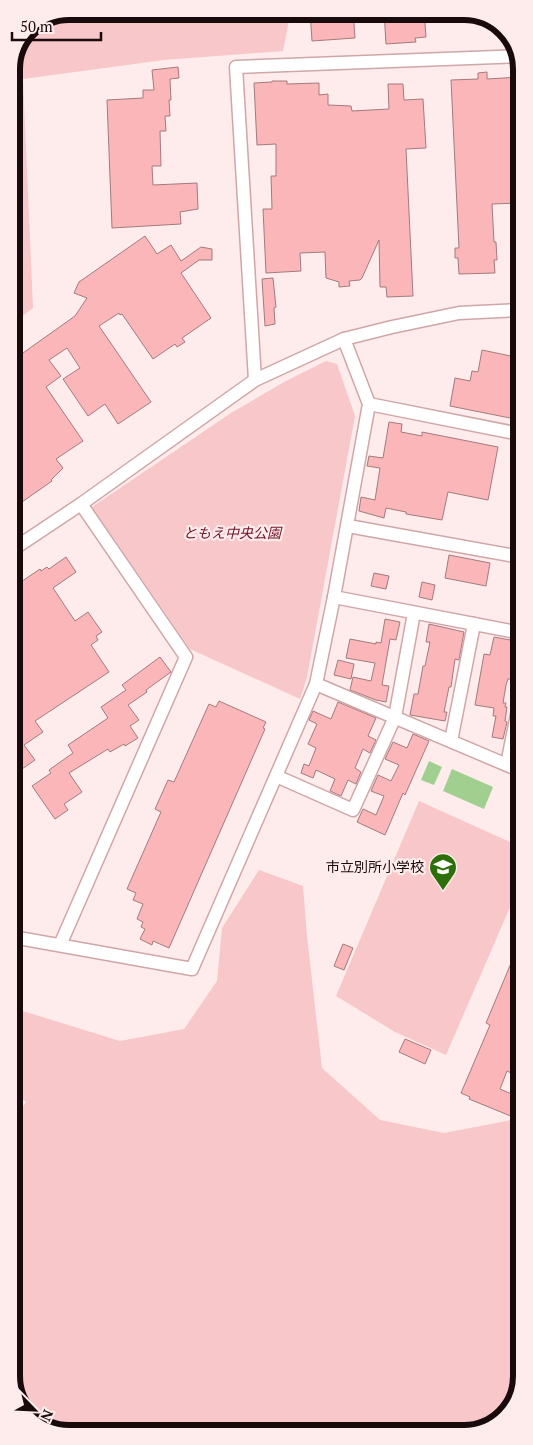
<svg xmlns="http://www.w3.org/2000/svg" width="533" height="1445" font-family="'PT Serif','Noto Sans JP',serif">
<style>
.green{fill:#f7c7c9}
.water{fill:#a0cf90}
.building{fill:#fab6b9;stroke:#a37b7d}
.lines{fill:none;stroke-linecap:round;stroke-linejoin:round}
.minor-casing{stroke:#d0a6a7;stroke-width:15}
.minor{stroke:#fff;stroke-width:12}
.labels{text-anchor:middle;stroke-width:4.5;stroke-linejoin:round;paint-order:stroke}
.park-label{font-size:14px;font-style:italic;fill:#701025;stroke:#feecec}
.poi-label{font-size:14px;fill:#190b0c;stroke:#feecec;text-anchor:end}
.rim{fill:none;stroke:#190b0c;stroke-width:6}
</style>
<rect width="100%" height="100%" fill="#feecec"/>
<g class="green">
<path d="M69,11H291L283,51L164,60L23,79L33,308L12,324L11,66L28,28Z"/>
<path d="M326,361L337,364L355,416L307,677L300,699L190,649L92,507L231,413L284,382Z"/>
<path d="M419,801L521,847V882L446,1055L395,1032L336,996Z"/>
<path d="M259,870L303,886L307,936L322,1068L380,1120L444,1133L521,1118L522,1376L510,1411L479,1432L65,1434L34,1422L13,1391V1121L26,1102L13,1093V1008L120,1041L184,1029L217,981L222,928Z"/>
</g>
<g class="water">
<path d="M429,761L442,767L434,785L421,780Z"/>
<path d="M452,769L493,787L484,809L443,791Z"/>
</g>
<g class="building">
<path d="M310,11H353L355,38L312,41Z"/>
<path d="M384,11H424L426,37L415,38L416,42L386,44Z"/>
<path d="M178,67L179,78L170,79L171,100H169L170,116H165L166,131H160L161,166H152L153,185L197,183L198,209L180,212L181,224L112,228L107,100L143,98V90H154L152,70Z"/>
<path d="M487,72V79L520,77V203L492,204L494,242H496L497,260H494L495,273L459,274L458,258H455V248H459L451,80L478,79V73Z"/>
<path d="M272,81H287V84L319,83V95L328,94V105L351,106L352,111L389,109L388,84H403L404,100L423,99L426,148L406,149L413,296L387,297L386,287H380L379,240L362,278L360,280L349,281L350,286L339,287V282L326,278L325,252L300,253L301,271L266,273L263,209H272L271,176H276V144L257,145L254,83L272,82Z"/>
<path d="M145,236L157,254L171,245L181,261L201,247L212,249V260H199L181,273L211,318L182,338L185,342L177,347L175,344L153,359L122,314L120,315L119,313L99,326L151,402L118,424L105,404L88,416L63,379L80,368L67,348L49,360L61,376L46,387L83,441L56,459L63,468L51,480L52,481L22,502L12,489V353L20,348L23,353L75,316L87,298L74,293L79,282Z"/>
<path d="M273,278L276,307L274,308L275,324L265,326L262,279Z"/>
<path d="M482,350L520,358V420L450,406L455,378L470,381L472,371L478,372Z"/>
<path d="M389,422L402,424L401,432L422,436V432L498,447L488,500L448,492L442,520L406,514V512L386,508L384,518L359,511L361,497L375,500L380,468L367,466L369,456L383,458Z"/>
<path d="M449,555L490,563L486,586L445,578Z"/>
<path d="M66,557L76,572L53,588L75,621L88,612L102,632L96,636L98,640L91,645L109,672L35,721L43,732L24,745L35,760L22,769L12,756V588L40,569L41,571L47,567L49,569Z"/>
<path d="M374,573L389,576L386,589L371,586Z"/>
<path d="M422,582L435,585L432,600L419,597Z"/>
<path d="M385,619L400,622L396,640L390,639L382,685L389,686L386,702L376,700L350,690L353,677L371,681L375,663L346,658L350,639L376,644V642L381,643Z"/>
<path d="M429,624L464,632L459,660L455,659L451,687H449L444,712H447L445,721L410,715L414,694H418L423,666H425L430,642H426Z"/>
<path d="M494,637L521,642L518,661H516L512,677L511,679H508L506,685L503,703H506L505,707H507L505,721L507,722L503,739L492,737L496,716H493L494,708L475,705L484,654L490,655Z"/>
<path d="M160,657L171,672L146,690L147,692L128,705L139,720L130,726L138,738L125,746L124,744L110,752L108,749L69,773L82,792L64,804L68,810L55,819L32,786L51,773L49,770L73,753L68,745L108,718L101,707L126,690L122,685Z"/>
<path d="M338,660L354,664L351,679L334,675Z"/>
<path d="M219,701L266,722L263,728L265,729L169,948L153,941L152,945L140,939L145,929L141,927L143,922L137,919L143,904L133,900L136,893L127,889L161,812L155,809L168,780L174,782L209,704L216,707Z"/>
<path d="M338,702L376,718L368,736L376,740L370,753L363,749L355,768L361,772L356,784L348,780L341,796L330,791L335,779L316,770L313,778L301,773L304,764L309,766L316,748L308,744L317,724L309,720L313,711L331,719Z"/>
<path d="M413,734L429,741L405,795L403,793L385,835L357,822L363,809L376,815L384,796L371,791L378,775L391,781L399,765L385,759L393,742L407,748Z"/>
<path d="M343,944L353,948L344,970L334,966Z"/>
<path d="M514,956L521,959V1058L513,1074L507,1071L500,1089L521,1098L513,1117L469,1099L470,1097L461,1093L490,1025L486,1023Z"/>
<path d="M405,1039L431,1050L425,1064L399,1052Z"/>
</g>
<g class="lines">
<g class="minor-casing">
<g id="minor">
<path d="M255,380L236,67L520,56"/>
<path d="M369,404L520,434"/>
<path d="M348,526L520,557"/>
<path d="M12,550L81,504L255,380L344,339L392,327L459,313L520,310"/>
<path d="M334,597L521,633"/>
<path d="M316,684L521,771"/>
<path d="M451,741L474,624"/>
<path d="M507,764L521,695"/>
<path d="M276,776L353,810L395,717L414,613"/>
<path d="M13,937L192,969L316,684L334,597L369,404L344,339"/>
<path d="M60,945L186,657L81,504"/>
</g>
</g>
<use href="#minor" class="minor"/>
</g>
<defs>
<g id="school-pin" transform="scale(1.4375)"><path d="M0 17L-7.5 6A9.5 9.5 0 1 1 7.5 6Z" fill="#2d6f08" stroke="#feecec"/><path d="M0-5L7-2L0 1L-7-2ZM-4 1L0 2.5L4 1V4Q0 6-4 4Z" fill="#fff"/></g>
</defs>
<g fill-rule="evenodd">
<use href="#school-pin" x="443" y="867"/>
</g>
<g class="labels">
<g class="park-label">
<text x="232" y="538">ともえ中央公園</text>
</g>
<g class="poi-label">
<text x="424" y="872">市立別所小学校</text>
</g>
</g>
<path d="M0 0H533V1445H0ZM69 20H464A49 49 0 0 1 513 69V1376A49 49 0 0 1 464 1425H69A49 49 0 0 1 20 1376V69A49 49 0 0 1 69 20Z" fill="#feecec" fill-rule="evenodd"/>
<path class="rim" d="M69 20H464A49 49 0 0 1 513 69V1376A49 49 0 0 1 464 1425H69A49 49 0 0 1 20 1376V69A49 49 0 0 1 69 20Z"/>
<g transform="translate(35 1410) rotate(114)" stroke="#feecec" stroke-width="4" paint-order="stroke">
<path d="M0-4L9 19L0 12L-9 19Z" fill="#190b0c"/>
<text y="-8" font-size="14" font-weight="bold" text-anchor="middle" fill="#190b0c">N</text>
</g>
<path d="M12 32v8h89v-8" fill="none" stroke="#190b0c" stroke-width="2.5"/>
<text x="20" y="32" font-size="15" fill="#190b0c" stroke="#feecec" stroke-width="4" paint-order="stroke">50 m</text>
</svg>
